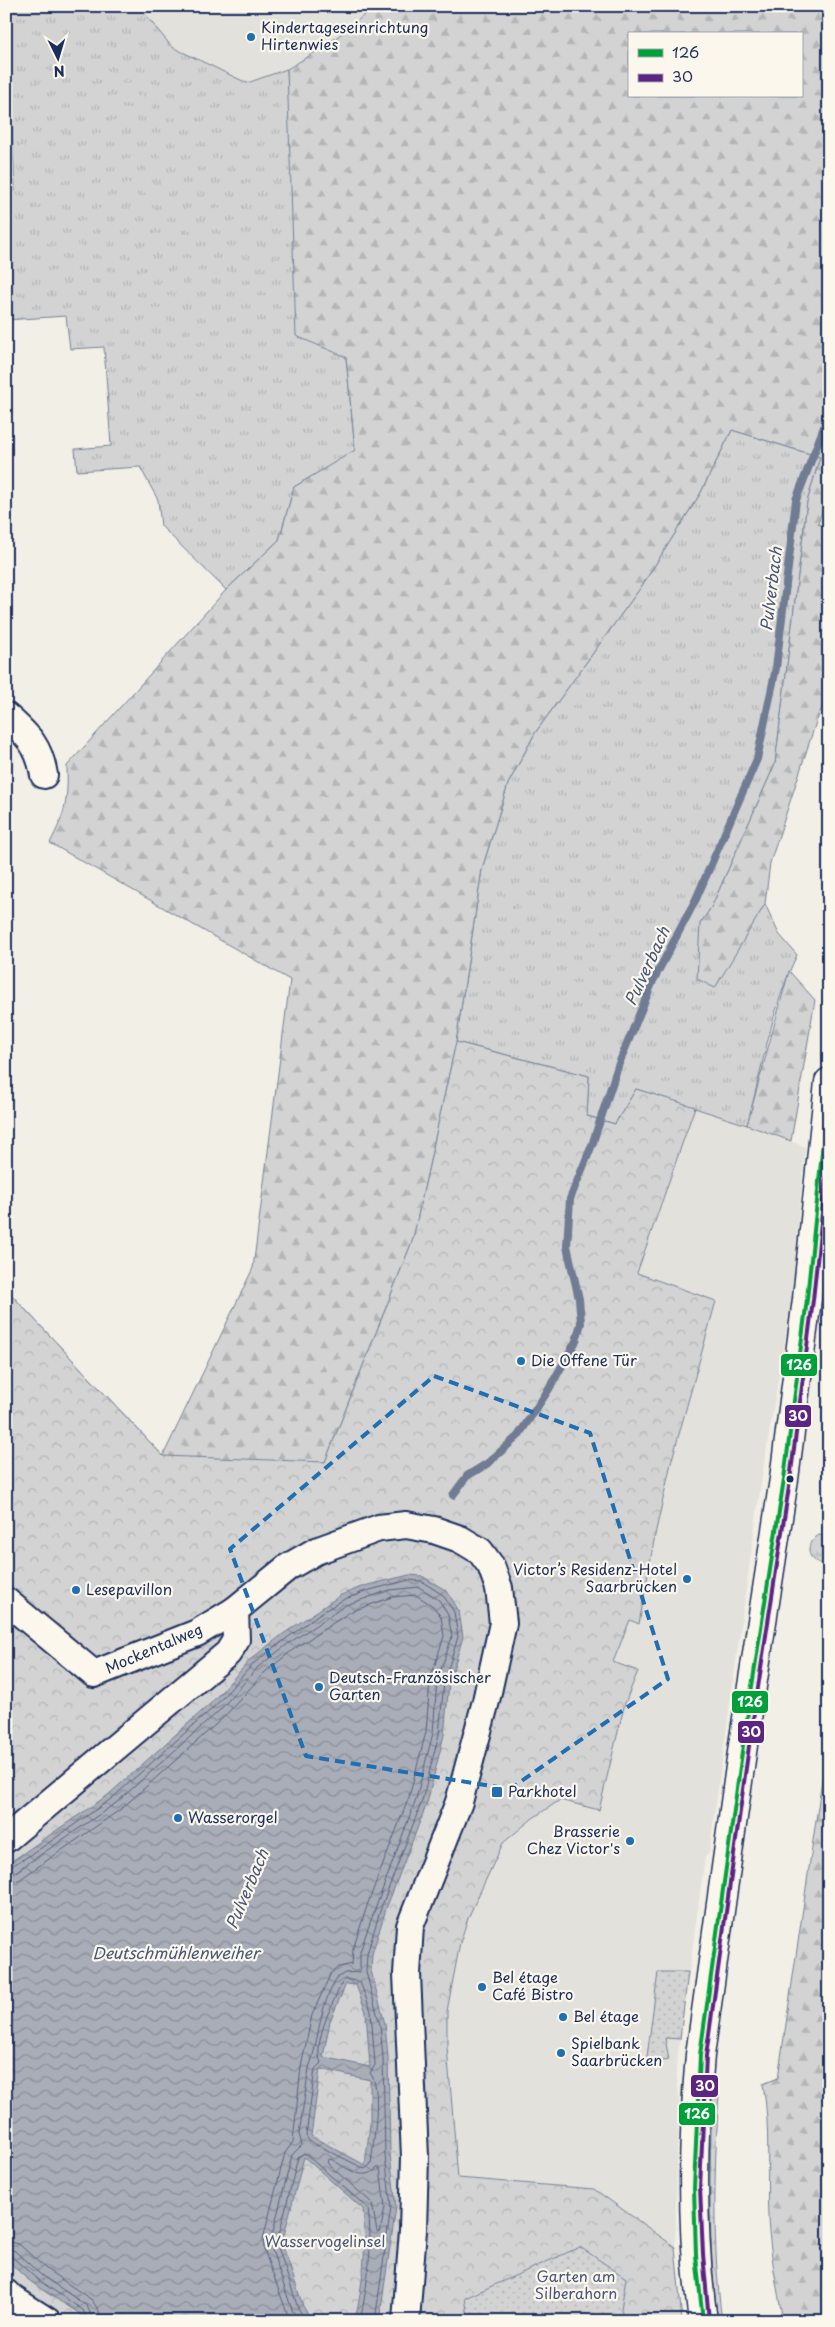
<svg xmlns="http://www.w3.org/2000/svg" width="835" height="2327" font-family="'Playpen Sans',sans-serif">
<style>
.built{fill:#e2e1dc}
.grass{fill:url(#grass-tufts);stroke:#768198}
.forest{fill:url(#forest-firs);stroke:#768198;fill-rule:evenodd}
.park{fill:url(#park-crowns);stroke:#768198}
.garden{fill:url(#garden-dots);stroke:#768198}
.water{fill:url(#water-waves);stroke:#707b93;fill-rule:evenodd}
.lines{fill:none;stroke-linecap:round;stroke-linejoin:round}
.shore{stroke:#546182;stroke-width:1}
.stream{stroke:#707b93;stroke-width:8}
.street-casing{stroke:#1b2f5e;stroke-width:30}
.secondary-casing{stroke:#1b2f5e;stroke-width:31}
.street{stroke:#fbf7ec;stroke-width:26}
.secondary{stroke:#fbf7ec;stroke-width:28}
.bus-1-casing{stroke:#fbf7ec;stroke-width:8}
.bus-2-casing{stroke:#fbf7ec;stroke-width:8}
.bus-1{stroke:#00a13a;stroke-width:4}
.bus-2{stroke:#5c2483;stroke-width:4}
.marked{fill:none;stroke:#1f6fb2;stroke-width:4;stroke-dasharray:10 6;stroke-linejoin:round}
.poi-dot{fill:#1f6fb2;stroke:#fbf7ec;stroke-width:2}
.bus-dot{fill:#1b2f5e;stroke:#fbf7ec;stroke-width:2}
.labels{text-anchor:middle;stroke-width:4.5;stroke-linejoin:round;paint-order:stroke}
.poi-label{font-size:15px;fill:#1b2f5e;stroke:#fbf7ec;text-anchor:start}
.street-label{font-size:15px;fill:#1b2f5e;stroke:#fbf7ec}
.park-label{font-size:15px;fill:#49587b;stroke:#fbf7ec}
.water-label{font-size:16px;font-style:italic;fill:#465579;stroke:#fbf7ec}
.line-badge{stroke:#fbf7ec;stroke-width:2}
.badge-label{font-size:14px;text-anchor:middle;font-weight:bold;fill:#fff}
</style>
<defs>
<pattern id="grass-tufts" width="24" height="20" patternUnits="userSpaceOnUse" patternTransform="scale(1.25)"><rect width="24" height="20" fill="#d2d3d2"/><path d="M3 7l-1-3M5 7V3M7 7l1-3M15 17l-1-3M17 17v-4M19 17l1-3" fill="none" stroke="#b4b5b7"/></pattern>
<pattern id="forest-firs" width="22" height="20" patternUnits="userSpaceOnUse" patternTransform="scale(1.25)"><rect width="22" height="20" fill="#d2d3d2"/><path d="M5 1l3.5 6h-7zM16 11l3.5 6h-7z" fill="#b4b5b7"/></pattern>
<pattern id="park-crowns" width="20" height="18" patternUnits="userSpaceOnUse" patternTransform="scale(1.25)"><rect width="20" height="18" fill="#d2d3d2"/><path d="M2 6a3 3 0 1 1 6 0M12 15a3 3 0 1 1 6 0" fill="none" stroke="#b4b5b7"/></pattern>
<pattern id="garden-dots" width="8" height="8" patternUnits="userSpaceOnUse" patternTransform="scale(1.25)"><rect width="8" height="8" fill="#d2d3d2"/><path d="M2 2h.1M6 6h.1" fill="none" stroke="#b4b5b7" stroke-width="1.8" stroke-linecap="round"/></pattern>
<pattern id="water-waves" width="16" height="10" patternUnits="userSpaceOnUse" patternTransform="scale(1.25)"><rect width="16" height="10" fill="#a9adb7"/><path d="M0 5q4-4 8 0t8 0" fill="none" stroke="#898d98"/></pattern>
</defs>
<rect width="100%" height="100%" fill="#f2efe6"/>
<filter id="ink" filterUnits="userSpaceOnUse"><feTurbulence type="fractalNoise" baseFrequency=".02" numOctaves="2"/><feDisplacementMap in="SourceGraphic" scale="10" xChannelSelector="R" yChannelSelector="G"/><feConvolveMatrix kernelMatrix="1 2 1 2 8 2 1 2 1" color-interpolation-filters="sRGB"/></filter>
<g filter="url(#ink)">
<g class="built">
<path d="M138,6H373L358,22L316,52L287,69L247,83L172,47Z"/>
<path d="M695,1107L769,1132L805,1147L791,1304L762,1476L709,1853L705,1857L676,2067L680,2108L678,2120L675,2247L594,2189L458,2178L447,2047V2011L453,1972L468,1918L503,1843L533,1818L560,1800L625,1703L638,1671L613,1662L630,1620L639,1624L655,1535L671,1463L716,1301L637,1274Z"/>
</g>
<g class="grass">
<path d="M6,6H138L172,47L247,83L287,69L289,104L346,357L355,451L294,487L279,540L226,590L161,526L158,500L140,467L77,471L75,449L111,446L104,347L70,349L66,316L6,320V191H15Z"/>
<path d="M732,430L820,457L807,502L775,764L712,906L700,924L714,987L765,904L779,934L797,955C772,1006 762,1070 747,1125L636,1089L615,1124L587,1116L589,1076L456,1042L482,869L508,784L535,733L641,587L700,494Z"/>
<path d="M819,1535L829,1536L827,1564C808,1564 802,1546 819,1535Z"/>
<path d="M712,2094H719C714,2170 712,2245 722,2321H718C707,2245 710,2170 712,2094Z"/>
</g>
<g class="forest">
<path d="M373,6H829V489L818,524L829,528V690L815,725L770,863L765,904L715,988L697,979L700,924L712,906L775,764L807,502L820,457L732,430L700,494L641,587L535,733L508,784L482,869L456,1042L413,1239L325,1462L230,1560L6,1289L163,1456L253,1268L290,980L50,843C66,812 68,800 67,766L226,590L279,540L294,487L355,450L346,357L296,336L287,69C318,51 348,32 373,6ZM629,34H801V96H629Z"/>
<path d="M789,971L815,1000L791,1141L747,1125Z"/>
<path d="M829,1732V2321H783C777,2287 770,2253 768,2218C766,2174 771,2129 763,2084L778,2078Z"/>
</g>
<path class="park" d="M456,1042L589,1076L587,1116L615,1124L636,1089L695,1107L637,1273L716,1301L671,1463L655,1535L639,1624L630,1620L613,1662L638,1671L625,1703L599,1810L560,1800L533,1818L503,1843L468,1918L460,1943L447,2011V2047L458,2178L594,2189L675,2247L682,2321H6V1289L163,1456L325,1462L413,1239Z"/>
<g class="garden">
<path d="M658,1972H688L680,2039L665,2038L669,2060L646,2064Z"/>
<path d="M580,2247L626,2278L621,2309L624,2321H469L465,2298Z"/>
</g>
<path class="water" d="M409,1575L422,1576L447,1591L459,1611L463,1637L449,1683L444,1735L427,1803L386,1909L372,1954L371,1971L385,2024L388,2057L390,2155L396,2207L379,2321H355C363,2281 367,2250 363,2209L304,2157L282,2243L303,2306L312,2321H83L80,2314C55,2297 24,2282 6,2257V1865L108,1795L211,1703L251,1659L283,1634L341,1595L364,1586ZM346,1984L356,1985L366,2012L370,2067L323,2057L330,2021ZM320,2069L370,2080V2124L365,2165L311,2136Z"/>
<g class="lines">
<g class="shore">
<path d="M6,1869L34,1853L111,1799L214,1707L254,1663L319,1614L343,1600L366,1591L409,1580L421,1581L443,1595L454,1612L458,1637L444,1682L439,1734L422,1801L381,1908L367,1954L366,1972L380,2025L383,2058L385,2155L391,2207L375,2321"/>
<path d="M6,1875L14,1873L116,1803L219,1711L258,1667L289,1643L346,1605L390,1590L419,1587L439,1600L448,1615L452,1637L437,1681L433,1733L416,1799L367,1931L360,1952V1972L345,1973L338,1977C318,2007 320,2038 309,2068L299,2134L302,2145L292,2155L270,2244L292,2310L299,2321"/>
<path d="M6,1883L19,1880L121,1809L224,1717L264,1673L294,1649L350,1612L392,1597L416,1595L433,1606L441,1617L444,1636L430,1680L426,1732L409,1797L368,1903L353,1949L352,1964L339,1967L331,1973L312,2015L301,2067L293,2142L285,2153L263,2239L264,2250L290,2321"/>
<path d="M346,1979L360,1982L371,2011L375,2065L370,2073C383,2087 373,2144 371,2164L365,2169L309,2141L306,2136L315,2069L321,2063C312,2043 333,2002 342,1983Z"/>
<path d="M328,2160L331,2159C345,2167 364,2183 377,2168H380L385,2207L380,2233L377,2232L372,2203L328,2164Z"/>
<path d="M6,2241L19,2244L46,2269L92,2300L99,2311L101,2321"/>
<path d="M6,2248L15,2251L41,2275L87,2306L94,2321"/>
<path d="M6,2255L11,2256L38,2280L83,2310L87,2321"/>
<path d="M306,2321L298,2308L277,2244L298,2157L304,2153L368,2208C373,2246 368,2283 360,2321"/>
</g>
<path class="stream" d="M453,1495L467,1476L488,1463L518,1436L549,1389L576,1341L581,1323L579,1299L567,1246L570,1199L592,1145L618,1066L653,981L696,899L757,759L776,668L796,500L829,414"/>
<g class="street-casing">
<g id="street">
<path d="M6,716C28,736 39,745 44,775"/>
<path d="M6,1601L94,1674L197,1633L235,1610L288,1567L316,1551L379,1528L406,1525L434,1530L460,1539L480,1551L491,1566L499,1588L503,1623L486,1701L459,1802L410,1926L407,1974L415,2157L413,2230L406,2321"/>
<path d="M6,1839L228,1653L236,1640L235,1610"/>
<path d="M6,2293L11,2298L47,2321"/>
</g>
</g>
<g class="secondary-casing">
<path id="secondary" d="M703,2321C691,2233 692,2144 700,2055L744,1738L784,1479L807,1299L829,1082"/>
</g>
<use href="#street" class="street"/>
<use href="#secondary" class="secondary"/>
<g class="bus-1-casing">
<path id="bus-1" d="M703,2321L696,2255L694,2188L700,2055L744,1738L784,1479L807,1299L829,1084"/>
</g>
<g class="bus-2-casing">
<path id="bus-2" d="M709,2320L703,2254L700,2188L706,2056L750,1739L790,1480L813,1300L829,1146"/>
</g>
<use href="#bus-1" class="bus-1"/>
<use href="#bus-2" class="bus-2"/>
</g>
</g>
<path class="marked" d="M434,1376L590,1433L668,1679L510,1789L306,1756L230,1549Z"/>
<g class="poi-dot">
<circle cx="251" cy="37" r="5"/>
<circle cx="521" cy="1361" r="5"/>
<circle cx="687" cy="1579" r="5"/>
<circle cx="76" cy="1590" r="5"/>
<circle cx="319" cy="1687" r="5"/>
<rect x="491" y="1786" width="12" height="12" rx="2.5"/>
<circle cx="178" cy="1818" r="5"/>
<circle cx="630" cy="1841" r="5"/>
<circle cx="482" cy="1987" r="5"/>
<circle cx="563" cy="2017" r="5"/>
<circle cx="561" cy="2053" r="5"/>
</g>
<circle class="bus-dot" cx="790" cy="1479" r="4.5"/>
<g class="labels">
<g class="poi-label">
<text x="261" y="33">Kindertageseinrichtung<tspan x="261" dy="17">Hirtenwies</tspan></text>
<text x="531" y="1366">Die Offene Tür</text>
<text x="677" y="1575" text-anchor="end">Victor’s Residenz-Hotel<tspan x="677" dy="17">Saarbrücken</tspan></text>
<text x="86" y="1595">Lesepavillon</text>
<text x="329" y="1683">Deutsch-Französischer<tspan x="329" dy="17">Garten</tspan></text>
<text x="508" y="1797">Parkhotel</text>
<text x="188" y="1823">Wasserorgel</text>
<text x="620" y="1837" text-anchor="end">Brasserie<tspan x="620" dy="17">Chez Victor's</tspan></text>
<text x="492" y="1983">Bel étage<tspan x="492" dy="17">Café Bistro</tspan></text>
<text x="573" y="2022">Bel étage</text>
<text x="571" y="2049">Spielbank<tspan x="571" dy="17">Saarbrücken</tspan></text>
</g>
<g class="street-label">
<text transform="translate(154 1649) rotate(-23)" y="5">Mockentalweg</text>
</g>
<g class="park-label">
<text x="325" y="2247">Wasservogelinsel</text>
<text x="576" y="2282">Garten am<tspan x="576" dy="17">Silberahorn</tspan></text>
</g>
<g class="water-label">
<text transform="translate(771 589) rotate(-83)" y="6">Pulverbach</text>
<text transform="translate(647 966) rotate(-65)" y="6">Pulverbach</text>
<text transform="translate(247 1889) rotate(-67)" y="6">Pulverbach</text>
<text x="176" y="1959">Deutschmühlenweiher</text>
</g>
</g>
<g class="line-badge">
<rect x="780" y="1353" width="38" height="24" rx="5" fill="#00a13a"/>
<rect x="784" y="1404" width="28" height="24" rx="5" fill="#5c2483"/>
<rect x="731" y="1690" width="38" height="24" rx="5" fill="#00a13a"/>
<rect x="737" y="1720" width="28" height="24" rx="5" fill="#5c2483"/>
<rect x="690" y="2074" width="29" height="24" rx="5" fill="#5c2483"/>
<rect x="678" y="2102" width="38" height="24" rx="5" fill="#00a13a"/>
</g>
<g class="badge-label">
<text x="799" y="1370">126</text>
<text x="798" y="1421">30</text>
<text x="750" y="1707">126</text>
<text x="751" y="1737">30</text>
<text x="705" y="2091">30</text>
<text x="697" y="2119">126</text>
</g>
<rect width="835" height="2327" fill="none" stroke="#fbf7ec" stroke-width="25"/>
<rect x="12" y="12" width="810" height="2302" fill="none" stroke="#1b2f5e" stroke-width="2" filter="url(#ink)"/>
<rect x="628" y="32" width="175" height="65" fill="#fbf7ec" stroke="#a1a7b3"/>
<rect x="638" y="49" width="25" height="8" fill="#00a13a" stroke="#a1a7b3"/>
<text x="672" y="58" font-size="15" fill="#1b2f5e">126</text>
<rect x="638" y="74" width="25" height="8" fill="#5c2483" stroke="#a1a7b3"/>
<text x="672" y="82" font-size="15" fill="#1b2f5e">30</text>
<g transform="translate(58 58) rotate(175)" stroke="#fbf7ec" stroke-width="4" paint-order="stroke">
<path d="M0-4L9 19L0 12L-9 19Z" fill="#1b2f5e"/>
<text y="-8" font-size="14" font-weight="bold" text-anchor="middle" fill="#1b2f5e">N</text>
</g>
</svg>
